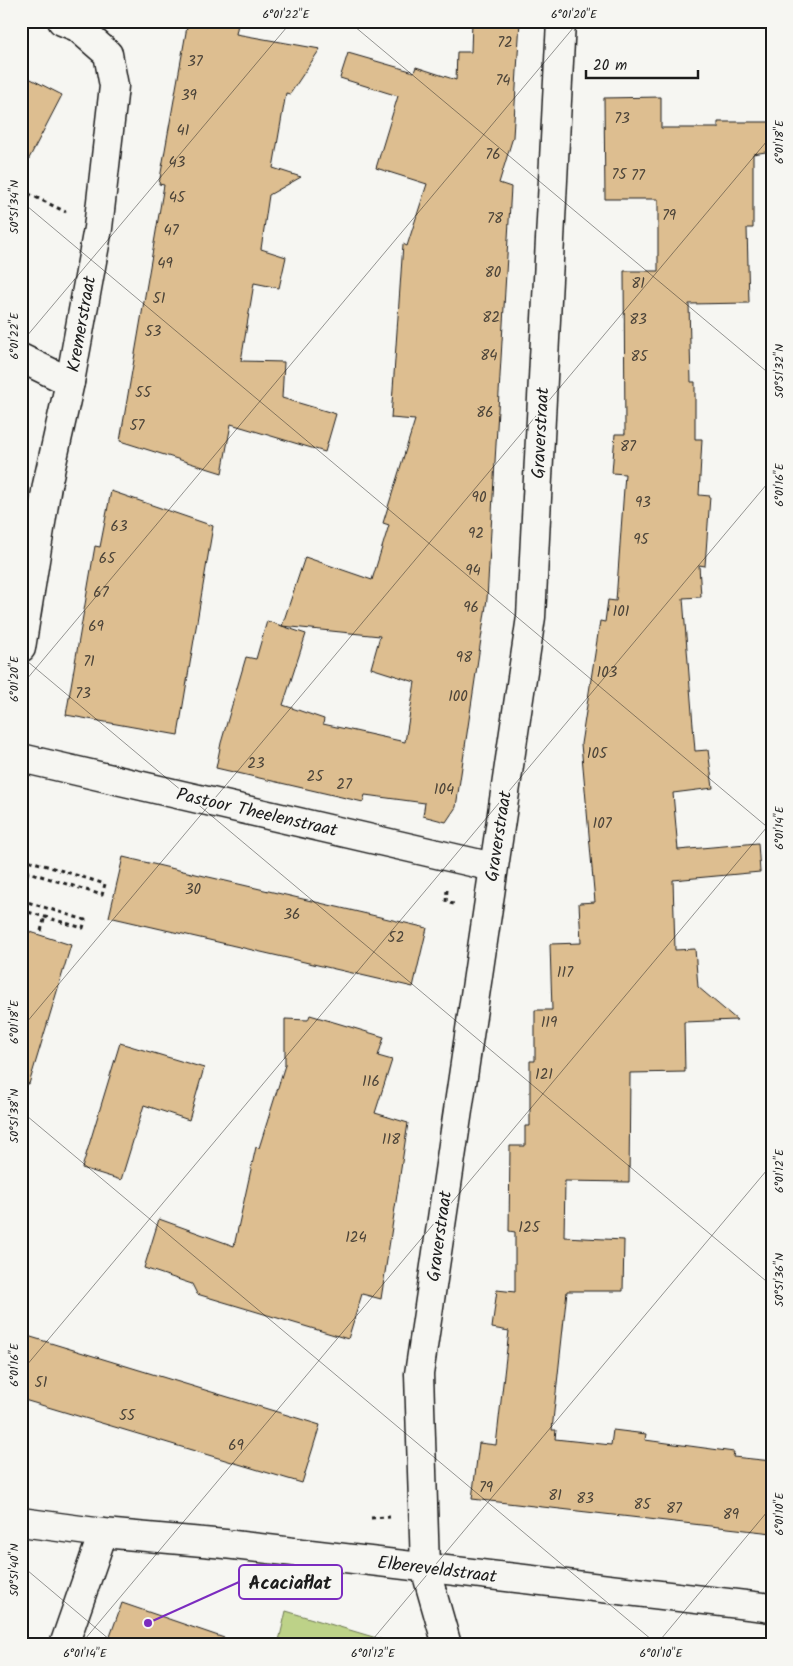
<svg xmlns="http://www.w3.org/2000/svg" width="793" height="1666" font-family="Kalam,sans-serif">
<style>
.green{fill:#bdd288;stroke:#6c7752}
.building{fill:#ddbe90;stroke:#1c1c1c}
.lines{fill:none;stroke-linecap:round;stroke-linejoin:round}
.minor-casing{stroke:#1c1c1c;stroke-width:31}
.path{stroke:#1c1c1c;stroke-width:3;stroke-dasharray:4 4;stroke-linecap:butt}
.minor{stroke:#f6f6f2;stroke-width:28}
.ticks{fill:none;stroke:#1c1c1c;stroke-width:1;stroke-opacity:0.45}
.labels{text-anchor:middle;stroke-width:4;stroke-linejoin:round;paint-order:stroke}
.number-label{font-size:15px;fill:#4c4439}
.street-label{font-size:18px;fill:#1c1c1c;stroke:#f6f6f2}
.leader{fill:none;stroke:#7b2cbf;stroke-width:2}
.callout-dot{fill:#7b2cbf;stroke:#f6f6f2;stroke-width:2}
.callout{fill:#f6f6f2;stroke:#7b2cbf;stroke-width:2}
.callout-label{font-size:19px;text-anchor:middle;font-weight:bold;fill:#1c1c1c}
.neatline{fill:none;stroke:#1c1c1c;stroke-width:2}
.ticks-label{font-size:12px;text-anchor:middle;fill:#1c1c1c}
</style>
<rect width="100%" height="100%" fill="#f6f6f2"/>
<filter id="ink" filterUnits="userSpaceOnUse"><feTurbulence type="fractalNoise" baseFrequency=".02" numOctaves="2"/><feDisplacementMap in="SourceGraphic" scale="10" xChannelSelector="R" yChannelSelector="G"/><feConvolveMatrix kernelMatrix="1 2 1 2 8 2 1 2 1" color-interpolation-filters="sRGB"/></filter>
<g filter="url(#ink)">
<path class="green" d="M286,1611L400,1645H278Z"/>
<g class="building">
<path d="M188,21H221L238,24L236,34L320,49L290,94L286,93L273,168L301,177L269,195L261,249L286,257L279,288L254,283L241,361L284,362L282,398L336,414L325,452L231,424L222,473L120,441L164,185L159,184Z"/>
<path d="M472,21H520L513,137L499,183L511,187L487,599L456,807L446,822L423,816L425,803L365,795L363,802L216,768L221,743L246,657L256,659L267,621L306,634L283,705L324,719L323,724L405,742L415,682L371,668L380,636L282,626L305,557L372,580L389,525L383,523L415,420L391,418L403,244L407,246L427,184L376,168L398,96L340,78L348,53L414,72L416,67L456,80L457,52H471Z"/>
<path d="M21,74L62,95L21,174Z"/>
<path d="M661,97V128H718V122H772V151L753,154V228H747L749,303L689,304L691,382H695V439H702L699,495L710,496L705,566L699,565L701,597L683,598L695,751L708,750L713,788L673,793L678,850L758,843L760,872L673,880L675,950L695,949L698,987L737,1020L684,1022L685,1072L630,1073L629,1182L565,1181L564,1237L624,1240L623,1291H567L552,1430H556L555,1439L611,1445L613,1430L646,1434L645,1440L734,1452L733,1457L772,1461V1533L472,1499L479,1443L496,1445L509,1331L492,1328L497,1290L515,1292V1232L509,1231L510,1146H525V1126H530V1061H535V1010H552L550,944L581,943L579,903L595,902L581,744L600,621L605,622L608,600L616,601L625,474L612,473L615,434H625L624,271H658V199H605L604,98Z"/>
<path d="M111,491L213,526L178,735L66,715L95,546L100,547Z"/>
<path d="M123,857L427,928L413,987L109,917Z"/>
<path d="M21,929L71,945L29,1084L21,1083Z"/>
<path d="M310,1015L384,1037L378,1056L392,1060L375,1113L408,1123L381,1299L362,1294L348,1339L197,1294L192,1284L144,1268L159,1219L234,1246L256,1147L259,1148L285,1065V1019L308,1020Z"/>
<path d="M120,1043L204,1068L189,1120L144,1105L121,1180L82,1168Z"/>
<path d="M21,1334L320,1425L302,1483L21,1399Z"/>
<path d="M122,1603L230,1640L229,1645H107Z"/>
</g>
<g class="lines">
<g class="minor-casing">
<g id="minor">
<path d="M21,358L70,382"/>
<path d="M21,648L47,485L70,382L98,228L114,86L108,54L77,27L62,21"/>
<path d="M21,758L493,867"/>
<path d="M21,1522L103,1533L225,1544L772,1608"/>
<path d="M64,1645L103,1533"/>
<path d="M447,1645L425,1568L419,1374L531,617L561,21"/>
</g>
</g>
<g class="path">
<path d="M21,190L66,212"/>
<path d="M23,804L26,792"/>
<path d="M21,858L105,884L102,895L28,872L21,892"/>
<path d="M447,890L446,902L454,904"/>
<path d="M21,900L85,920L83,928L21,910"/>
<path d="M41,931L45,916"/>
<path d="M371,1518L390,1517"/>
</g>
<use href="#minor" class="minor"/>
</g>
</g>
<path class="ticks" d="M348,21L772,376M21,201L772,831M21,343L292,21M21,656L772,1286M21,686L579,21M21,1029L772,135M21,1111L658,1645M21,1372L772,478M21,1565L116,1645M80,1645L772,821M368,1645L772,1164M656,1645L772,1506"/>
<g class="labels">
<g class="number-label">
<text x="505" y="47">72</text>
<text x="195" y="66">37</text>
<text x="503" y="85">74</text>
<text x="189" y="100">39</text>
<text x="622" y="123">73</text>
<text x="183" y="135">41</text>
<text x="493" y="159">76</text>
<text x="177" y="167">43</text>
<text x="619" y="179">75</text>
<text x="638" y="180">77</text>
<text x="177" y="202">45</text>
<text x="669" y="220">79</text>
<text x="495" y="223">78</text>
<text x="171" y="235">47</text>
<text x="165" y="268">49</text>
<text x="493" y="277">80</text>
<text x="638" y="288">81</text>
<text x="159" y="303">51</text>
<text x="491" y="322">82</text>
<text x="638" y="324">83</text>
<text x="153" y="336">53</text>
<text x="489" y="360">84</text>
<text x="639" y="361">85</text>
<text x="143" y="397">55</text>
<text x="485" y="417">86</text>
<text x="137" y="430">57</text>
<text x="628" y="451">87</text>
<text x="479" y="502">90</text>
<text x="643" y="507">93</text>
<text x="119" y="531">63</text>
<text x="476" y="538">92</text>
<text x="641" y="544">95</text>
<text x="107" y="563">65</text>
<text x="473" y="575">94</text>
<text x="101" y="597">67</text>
<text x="471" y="612">96</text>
<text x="621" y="616">101</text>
<text x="96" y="631">69</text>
<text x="464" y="662">98</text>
<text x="89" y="666">71</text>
<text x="607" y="677">103</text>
<text x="83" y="698">73</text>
<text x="458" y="701">100</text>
<text x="597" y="758">105</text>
<text x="256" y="768">23</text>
<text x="315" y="781">25</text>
<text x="344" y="789">27</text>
<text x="444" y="794">104</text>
<text x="602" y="828">107</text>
<text x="193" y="894">30</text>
<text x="292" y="919">36</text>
<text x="396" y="942">52</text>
<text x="565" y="977">117</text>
<text x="549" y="1027">119</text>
<text x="544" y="1079">121</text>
<text x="371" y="1086">116</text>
<text x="391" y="1144">118</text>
<text x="529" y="1232">125</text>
<text x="356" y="1242">124</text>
<text x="41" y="1387">51</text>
<text x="127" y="1420">55</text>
<text x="236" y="1450">69</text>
<text x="486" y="1492">79</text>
<text x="555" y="1500">81</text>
<text x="585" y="1503">83</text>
<text x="642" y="1509">85</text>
<text x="674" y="1513">87</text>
<text x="731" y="1519">89</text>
</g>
<g class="street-label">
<text transform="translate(81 324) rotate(-80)" y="6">Kremerstraat</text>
<text transform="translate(540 433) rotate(-87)" y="6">Graverstraat</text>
<text transform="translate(257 812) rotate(13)" y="6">Pastoor Theelenstraat</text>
<text transform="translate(498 836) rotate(-81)" y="6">Graverstraat</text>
<text transform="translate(439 1236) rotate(-82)" y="6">Graverstraat</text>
<text transform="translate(437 1569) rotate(7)" y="6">Elbereveldstraat</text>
</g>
</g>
<path class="leader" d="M148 1623L239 1582"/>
<circle class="callout-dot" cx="148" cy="1623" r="5"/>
<rect class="callout" x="239" y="1565" width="103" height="34" rx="5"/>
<g class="callout-label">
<text x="290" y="1589">Acaciaflat</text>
</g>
<rect width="793" height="1666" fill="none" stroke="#f6f6f2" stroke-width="55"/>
<path d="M586 70v8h112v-8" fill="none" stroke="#1c1c1c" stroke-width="2.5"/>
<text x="593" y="70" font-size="15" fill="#1c1c1c" stroke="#f6f6f2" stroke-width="4" paint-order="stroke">20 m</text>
<rect x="28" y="28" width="738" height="1610" class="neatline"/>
<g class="ticks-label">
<text x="286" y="18">6°01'22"E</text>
<text x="574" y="18">6°01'20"E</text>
<text transform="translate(779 142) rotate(-90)" y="4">6°01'18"E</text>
<text transform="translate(14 207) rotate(-90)" y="4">50°51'34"N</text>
<text transform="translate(14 336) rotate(-90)" y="4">6°01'22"E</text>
<text transform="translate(779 371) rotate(-90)" y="4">50°51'32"N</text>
<text transform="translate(779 485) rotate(-90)" y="4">6°01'16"E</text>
<text transform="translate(14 679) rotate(-90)" y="4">6°01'20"E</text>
<text transform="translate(779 828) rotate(-90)" y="4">6°01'14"E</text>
<text transform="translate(14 1022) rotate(-90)" y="4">6°01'18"E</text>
<text transform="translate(14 1116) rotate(-90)" y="4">50°51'38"N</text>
<text transform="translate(779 1171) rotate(-90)" y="4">6°01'12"E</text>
<text transform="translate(779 1280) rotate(-90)" y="4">50°51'36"N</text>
<text transform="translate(14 1365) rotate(-90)" y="4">6°01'16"E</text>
<text transform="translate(779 1514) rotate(-90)" y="4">6°01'10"E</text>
<text transform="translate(14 1570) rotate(-90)" y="4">50°51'40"N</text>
<text x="85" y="1657">6°01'14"E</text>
<text x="373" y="1657">6°01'12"E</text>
<text x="661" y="1657">6°01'10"E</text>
</g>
</svg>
